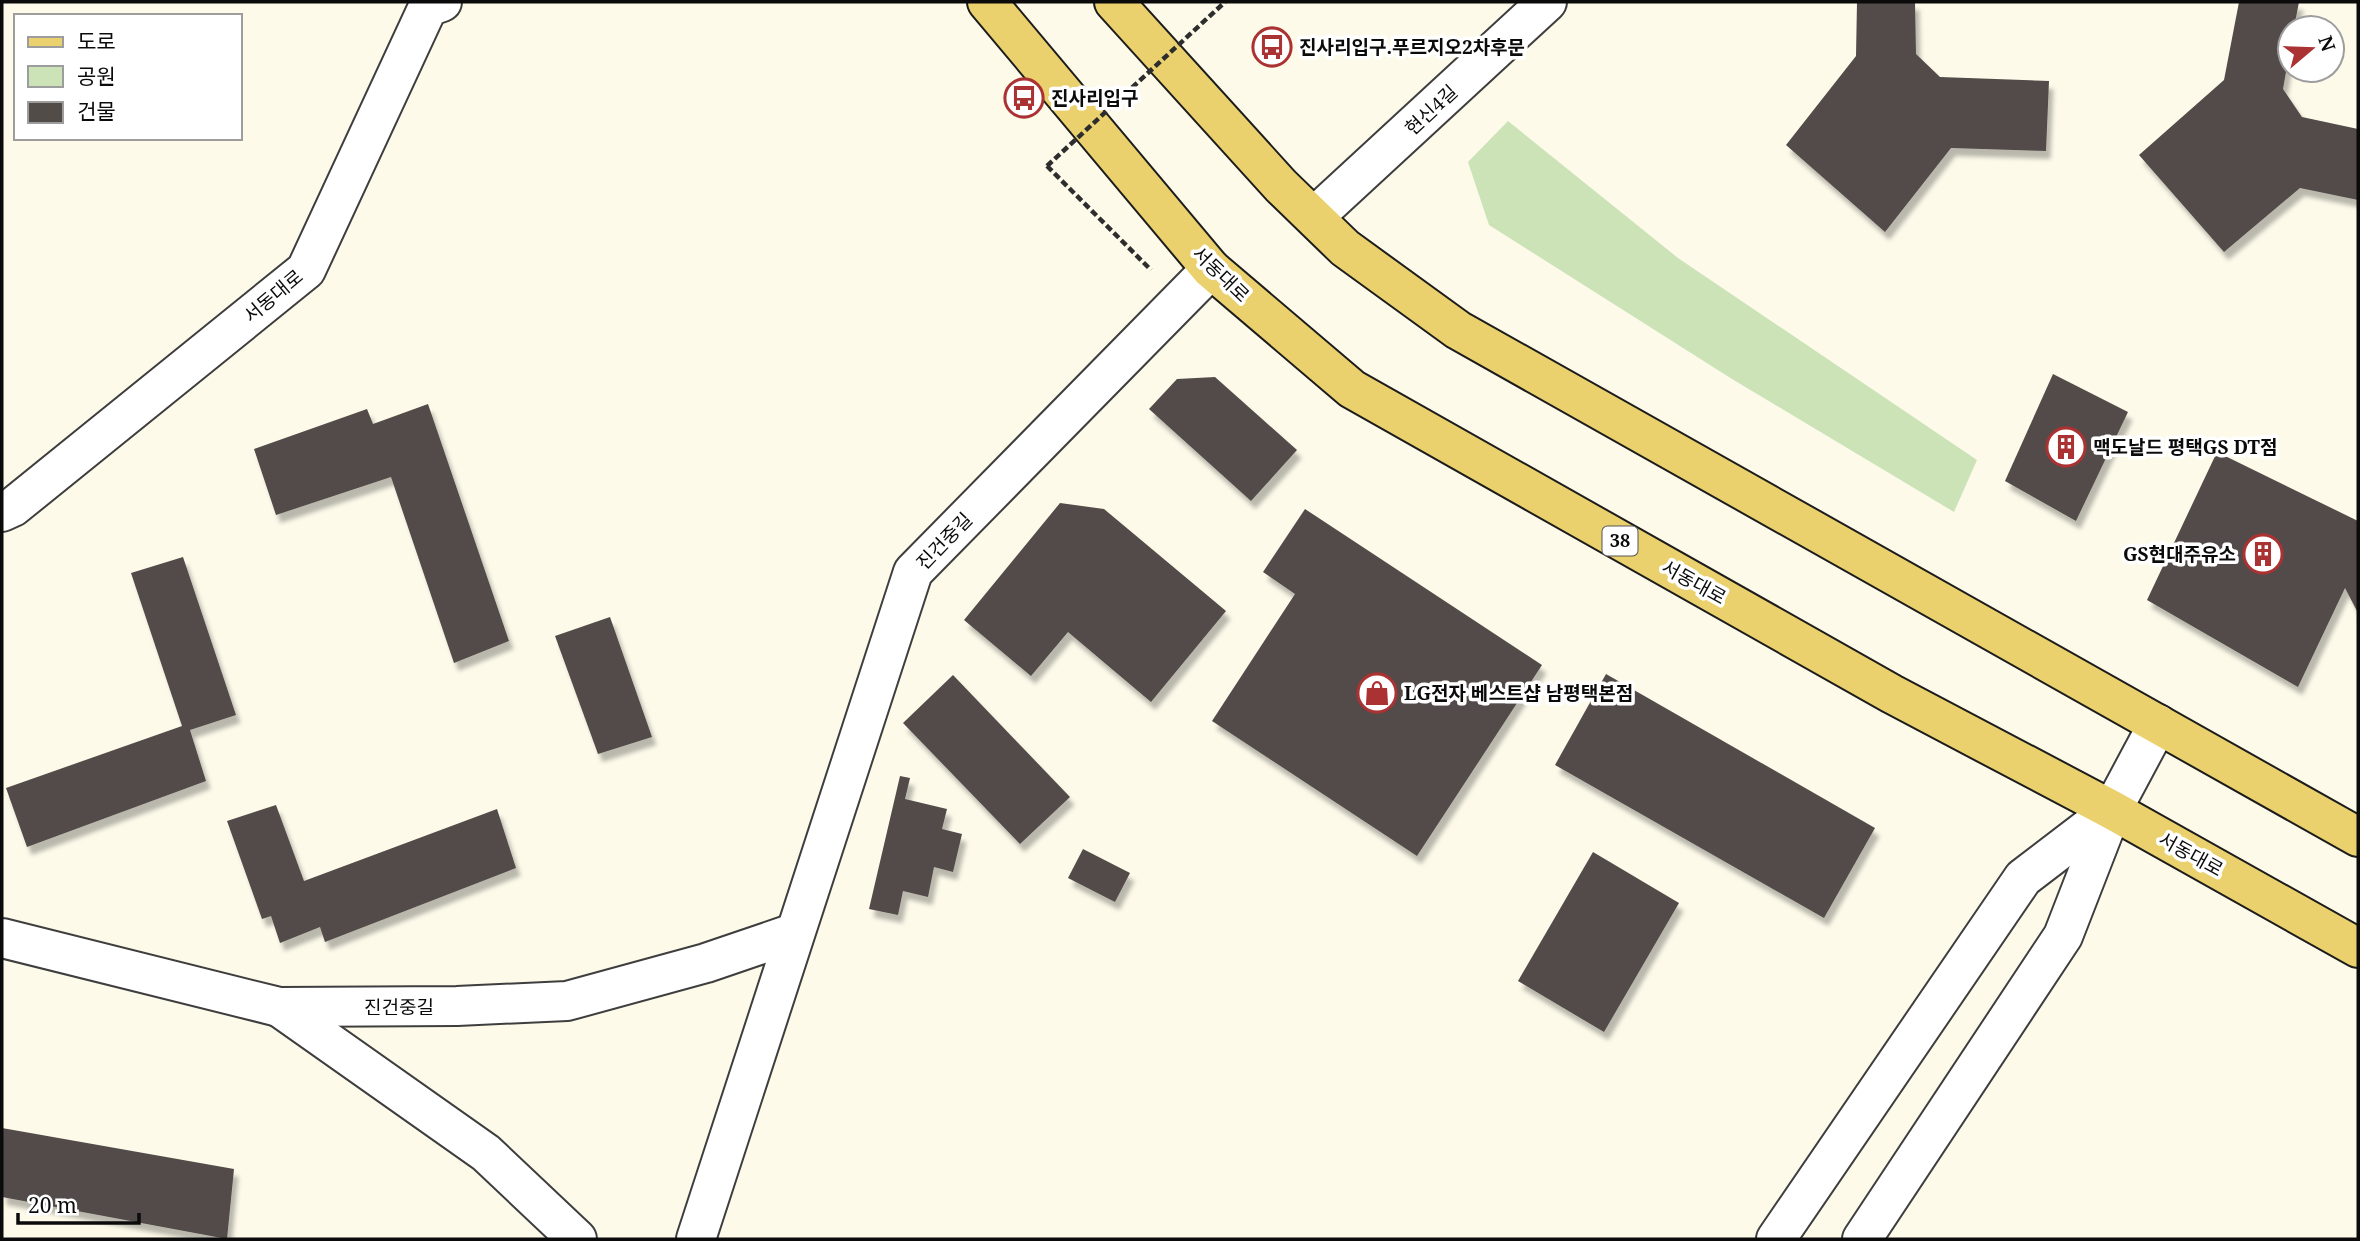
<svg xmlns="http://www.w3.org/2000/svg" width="2360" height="1241" font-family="'Noto Serif','Noto Sans KR',serif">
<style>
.green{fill:#cce3b8}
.building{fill:#524c48;filter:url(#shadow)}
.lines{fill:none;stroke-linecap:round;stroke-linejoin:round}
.minor-casing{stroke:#3e3e3e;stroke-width:42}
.tertiary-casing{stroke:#3e3e3e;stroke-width:42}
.primary-casing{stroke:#1c1c1c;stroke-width:42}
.path{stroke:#2d2d2d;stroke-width:4.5;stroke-dasharray:7 3.5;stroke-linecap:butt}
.minor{stroke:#fff;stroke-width:38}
.tertiary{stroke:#fff;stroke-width:38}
.primary{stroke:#ead16d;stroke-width:38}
.path-bridge{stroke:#2d2d2d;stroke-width:4.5;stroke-dasharray:7 3.5;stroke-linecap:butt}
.labels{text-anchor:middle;stroke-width:7;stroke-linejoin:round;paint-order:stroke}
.shield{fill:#fff;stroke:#545454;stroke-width:2}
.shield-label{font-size:18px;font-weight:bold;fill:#0b0b0b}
.poi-label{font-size:19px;font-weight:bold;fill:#0b0b0b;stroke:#fff;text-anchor:start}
.street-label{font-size:19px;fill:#0b0b0b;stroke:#fff}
</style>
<defs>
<filter id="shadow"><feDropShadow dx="4.5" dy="8" stdDeviation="2" flood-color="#0004"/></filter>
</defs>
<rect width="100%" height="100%" fill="#fdfaea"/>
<path class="green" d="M1508,121L1678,258L1977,460L1954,512L1732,379L1489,225L1468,162Z"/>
<g class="building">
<path d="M1857,2H1915L1916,54L1940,77L2049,81L2046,151L1951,148L1885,232L1786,145L1856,56Z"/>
<path d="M2239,2H2299L2294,28H2290V49L2283,89L2302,117L2358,129V200L2300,188L2224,252L2139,155L2224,80Z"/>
<path d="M2053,374L2128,412L2076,521L2005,481Z"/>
<path d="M1215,377L1297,450L1251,501L1149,409L1177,379Z"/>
<path d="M428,404L509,641L454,663L391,477L276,515L254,449L367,409L373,424Z"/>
<path d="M2217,452L2358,521V613L2345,588L2298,687L2147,600Z"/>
<path d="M1060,503L1104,509L1226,611L1151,702L1068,632L1031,676L964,620Z"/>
<path d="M1305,509L1542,665L1417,856L1212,721L1295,594L1263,572Z"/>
<path d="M183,557L236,715L190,730L206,781L27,847L6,788L182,726L131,573Z"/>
<path d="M610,617L652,737L598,754L555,636Z"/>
<path d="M1606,674L1875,828L1824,918L1555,765Z"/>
<path d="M953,675L1070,797L1020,844L903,723Z"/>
<path d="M900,776L910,778L905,799L947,809L942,829L962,834L953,872L934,867L928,897L903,891L898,915L869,909Z"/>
<path d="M276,805L304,881L497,809L516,868L325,942L320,927L280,943L271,916L262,919L227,821Z"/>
<path d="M1083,849L1130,873L1115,902L1068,878Z"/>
<path d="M1593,852L1679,903L1604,1032L1518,981Z"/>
<path d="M2,1128L234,1169L227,1239L2,1197Z"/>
</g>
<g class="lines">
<g class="minor-casing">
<g id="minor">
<path d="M2,512L13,507L306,270L428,7L442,2"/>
<path d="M2,938L279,1007L457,1006L567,1001L706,963L794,933"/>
<path d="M279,1007L486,1153L577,1239"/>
<path d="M696,1239L913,572L1211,269"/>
</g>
</g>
<g class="tertiary-casing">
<g id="tertiary">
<path d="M1314,217L1547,2"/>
<path d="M1776,1239L2023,878L2112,810"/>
<path d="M1862,1239L2063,936L2112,810L2158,724"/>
</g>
</g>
<g class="primary-casing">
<g id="primary">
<path d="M987,2L1211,269L1352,389L1892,694L2112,810L2358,948"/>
<path d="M1114,2L1281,186L1345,248L1458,330L2358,837"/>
</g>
</g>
<path class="path" d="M1047,166L1151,270"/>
<use href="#minor" class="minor"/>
<use href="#tertiary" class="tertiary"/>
<use href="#primary" class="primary"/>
<path class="path-bridge" d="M1047,166L1225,2"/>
</g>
<defs>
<g id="bus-ring" transform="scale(2.0125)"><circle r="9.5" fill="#fff" stroke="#ab3232" stroke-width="1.5"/><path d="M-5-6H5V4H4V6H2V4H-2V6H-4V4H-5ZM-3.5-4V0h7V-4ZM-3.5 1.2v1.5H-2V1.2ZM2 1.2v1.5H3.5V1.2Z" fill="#ab3232"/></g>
<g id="building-ring" transform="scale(2.0125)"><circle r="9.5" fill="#fff" stroke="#ab3232" stroke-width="1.5"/><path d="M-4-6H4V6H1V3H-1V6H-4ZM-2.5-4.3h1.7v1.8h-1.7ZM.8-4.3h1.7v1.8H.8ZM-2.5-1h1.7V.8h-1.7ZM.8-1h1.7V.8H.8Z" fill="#ab3232"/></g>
<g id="shop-ring" transform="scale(2.0125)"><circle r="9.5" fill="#fff" stroke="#ab3232" stroke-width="1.5"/><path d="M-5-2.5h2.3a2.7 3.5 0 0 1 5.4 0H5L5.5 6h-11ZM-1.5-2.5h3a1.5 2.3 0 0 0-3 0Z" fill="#ab3232"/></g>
</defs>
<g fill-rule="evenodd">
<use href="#bus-ring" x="1272" y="47"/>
<use href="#bus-ring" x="1024" y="98"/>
<use href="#building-ring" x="2066" y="447"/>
<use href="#building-ring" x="2263" y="554"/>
<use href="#shop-ring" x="1377" y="693"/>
</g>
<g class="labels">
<rect class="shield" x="1602.5" y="526.5" width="35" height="29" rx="5"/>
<g class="shield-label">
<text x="1620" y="547">38</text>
</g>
<g class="poi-label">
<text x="1299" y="54">진사리입구.푸르지오2차후문</text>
<text x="1051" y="105">진사리입구</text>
<text x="2093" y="454">맥도날드 평택GS DT점</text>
<text x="2236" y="561" text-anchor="end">GS현대주유소</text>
<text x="1404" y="700">LG전자 베스트샵 남평택본점</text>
</g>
<g class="street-label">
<text transform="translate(1431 110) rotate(-43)" y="7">현신4길</text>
<text transform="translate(1221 274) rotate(44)" y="7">서동대로</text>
<text transform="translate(273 296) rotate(-40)" y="7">서동대로</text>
<text transform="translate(944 541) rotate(-46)" y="7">진건중길</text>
<text transform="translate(1694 582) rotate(29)" y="7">서동대로</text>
<text transform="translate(2191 854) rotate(29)" y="7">서동대로</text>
<text x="399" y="1014">진건중길</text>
</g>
</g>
<rect width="2360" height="1241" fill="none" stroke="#0b0b0b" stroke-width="7"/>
<rect x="14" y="14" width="228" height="126" fill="#ffffff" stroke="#9d9d9d" stroke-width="2"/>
<rect x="28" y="37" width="35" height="10" fill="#ead16d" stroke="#9d9d9d" stroke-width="2"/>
<text x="77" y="49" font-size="21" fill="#0b0b0b">도로</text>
<rect x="28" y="66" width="35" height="21" fill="#cce3b8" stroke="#9d9d9d" stroke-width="2"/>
<text x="77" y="84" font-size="21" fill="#0b0b0b">공원</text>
<rect x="28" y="102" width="35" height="21" fill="#524c48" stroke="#9d9d9d" stroke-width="2"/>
<text x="77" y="119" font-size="21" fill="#0b0b0b">건물</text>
<g transform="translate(2311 49) rotate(71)"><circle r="33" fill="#ffffff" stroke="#9d9d9d" stroke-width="2"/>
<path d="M0-5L12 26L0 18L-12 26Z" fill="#ab3232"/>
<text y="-10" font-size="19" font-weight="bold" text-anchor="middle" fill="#0b0b0b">N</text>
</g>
<path d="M18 1213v10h121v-10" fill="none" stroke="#0b0b0b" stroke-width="3.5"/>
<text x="28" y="1213" font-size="21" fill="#0b0b0b" stroke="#ffffff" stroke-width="5" paint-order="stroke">20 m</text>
</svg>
